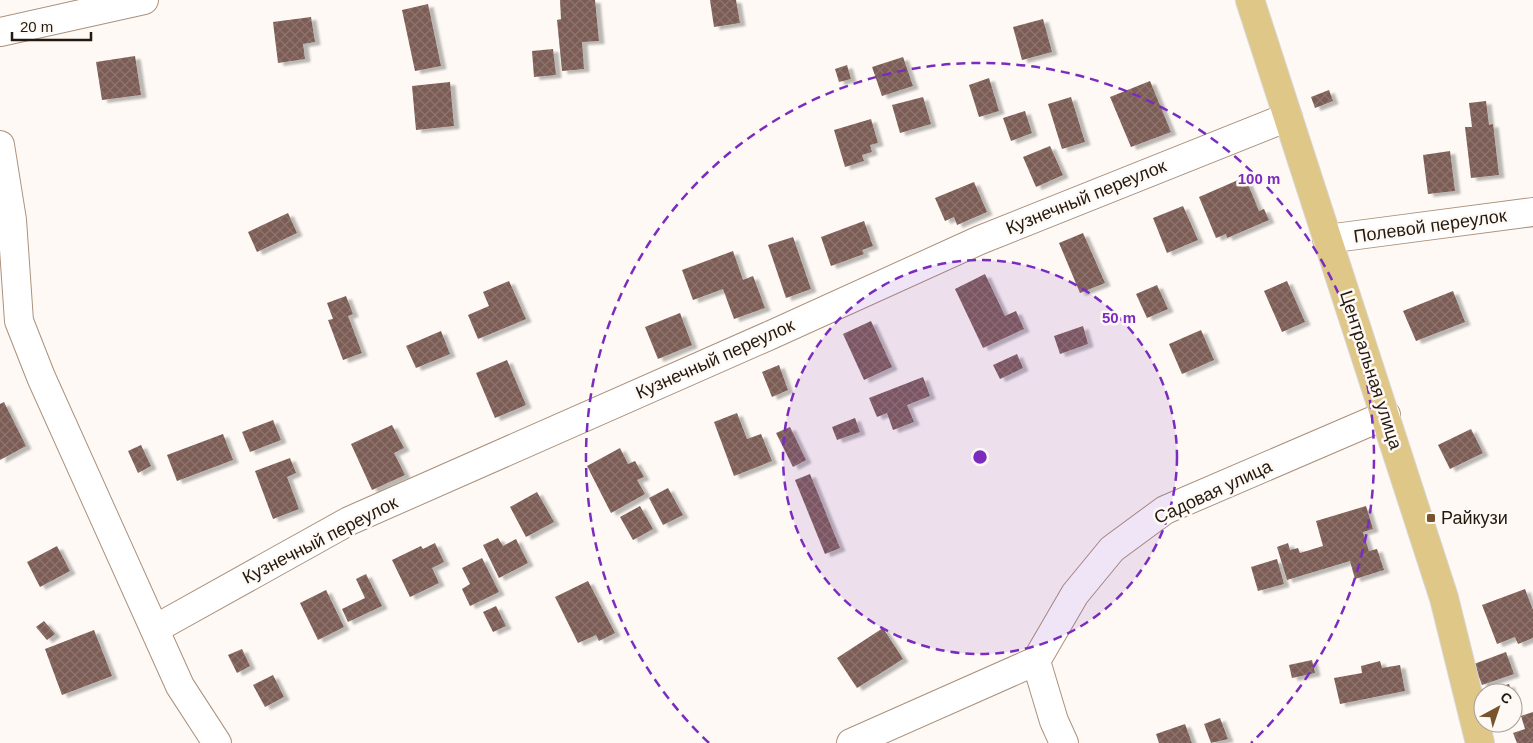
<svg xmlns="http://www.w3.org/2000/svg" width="1533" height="743" font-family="Helvetica,sans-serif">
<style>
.building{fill:url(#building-cross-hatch);filter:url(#shadow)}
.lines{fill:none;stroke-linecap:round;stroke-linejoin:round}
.minor-casing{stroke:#ab917d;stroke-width:30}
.major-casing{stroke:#d7d6d4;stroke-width:30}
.minor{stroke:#fff;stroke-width:28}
.major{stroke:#dfc788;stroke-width:28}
.ring{fill:none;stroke:#7b2cbf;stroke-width:2.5;stroke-dasharray:9 6}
.poi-dot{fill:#77542d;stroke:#fef9f4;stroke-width:2}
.labels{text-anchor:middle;stroke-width:5;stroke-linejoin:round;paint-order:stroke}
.street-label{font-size:18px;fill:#231911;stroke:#fef9f4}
.poi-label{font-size:18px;fill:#231911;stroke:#fef9f4;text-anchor:start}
.centre{fill:#7b2cbf;stroke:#fef9f4;stroke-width:2.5}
.ring-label{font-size:15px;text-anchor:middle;font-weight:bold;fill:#7b2cbf;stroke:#fef9f4;stroke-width:5;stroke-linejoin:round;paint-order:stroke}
</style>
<defs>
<pattern id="building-cross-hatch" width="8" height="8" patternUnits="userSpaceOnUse" patternTransform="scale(1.25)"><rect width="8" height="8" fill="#7b5c55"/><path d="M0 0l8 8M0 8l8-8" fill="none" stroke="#8c746e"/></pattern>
<filter id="shadow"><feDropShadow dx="5.5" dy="3" stdDeviation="1" flood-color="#0004"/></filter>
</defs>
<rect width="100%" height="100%" fill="#fef9f4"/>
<g class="building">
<path d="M560,0H595L599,41L582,42L584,69L562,71L557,20L561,19Z"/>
<path d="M710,0H736L740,23L714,27Z"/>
<path d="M428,4L441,66L415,71L402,10Z"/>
<path d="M311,17L315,42L303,44L305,59L278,63L273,22Z"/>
<path d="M1043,19L1052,52L1022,60L1013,27Z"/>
<path d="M553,49L556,75L534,77L532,51Z"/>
<path d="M135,56L141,95L102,100L96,62Z"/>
<path d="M903,57L913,86L882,96L872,67Z"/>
<path d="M847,65L851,79L839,82L835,69Z"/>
<path d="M989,78L999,111L979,117L969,85Z"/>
<path d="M1150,81L1171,132L1131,147L1110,97Z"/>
<path d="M450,82L454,126L416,130L412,86Z"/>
<path d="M1329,90L1333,101L1315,108L1311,97Z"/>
<path d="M923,97L931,124L900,133L892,105Z"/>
<path d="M1071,97L1085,142L1062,149L1048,104Z"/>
<path d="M1486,101L1489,125L1493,124L1499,175L1471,178L1465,127H1472L1469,103Z"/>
<path d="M1025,111L1032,133L1011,141L1003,118Z"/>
<path d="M871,119L878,143L870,145L872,152L862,155L864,161L845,167L834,130Z"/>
<path d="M1050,146L1063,175L1036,187L1023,157Z"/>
<path d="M1450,151L1455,191L1428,194L1423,155Z"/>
<path d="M1245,177L1259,211L1264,209L1269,220L1227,238L1226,234L1216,238L1199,197Z"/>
<path d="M974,182L987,212L957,225L954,217L945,221L935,198Z"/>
<path d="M1183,206L1198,240L1167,253L1153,218Z"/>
<path d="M288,213L297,233L257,252L248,232Z"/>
<path d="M864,221L873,246L862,250L864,254L831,266L821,237Z"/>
<path d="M1083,233L1105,283L1080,293L1059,243Z"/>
<path d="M793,237L811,289L786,298L768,245Z"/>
<path d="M733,251L743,280L753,276L765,308L734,319L723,289L693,300L682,270Z"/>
<path d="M985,274L1005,316L1016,311L1024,329L983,348L955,289Z"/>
<path d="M509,281L526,319L478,339L468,315L489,306L483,292Z"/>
<path d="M1287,281L1305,322L1282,332L1264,291Z"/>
<path d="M1157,285L1168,309L1147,318L1136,294Z"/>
<path d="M1453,291L1465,322L1416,341L1403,311Z"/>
<path d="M346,296L353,314L348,316L362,353L343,360L328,320L333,319L327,303Z"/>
<path d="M680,313L692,345L658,359L645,327Z"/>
<path d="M871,321L892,367L864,380L843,334Z"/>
<path d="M1083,326L1088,344L1060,354L1054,336Z"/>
<path d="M1201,330L1214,360L1182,374L1169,344Z"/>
<path d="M441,331L450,354L416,368L406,346Z"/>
<path d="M1017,354L1023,368L1000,379L993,365Z"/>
<path d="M507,360L526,405L495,418L476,373Z"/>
<path d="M779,365L788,390L772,397L762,372Z"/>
<path d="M923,377L930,396L907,405L914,422L893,430L887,413L877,417L869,398Z"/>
<path d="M4,402L26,446L0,460V404Z"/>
<path d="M737,413L747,439L761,434L772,461L734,476L714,422Z"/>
<path d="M855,418L860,432L837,440L832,427Z"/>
<path d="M273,420L281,440L250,452L242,432Z"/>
<path d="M392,425L404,448L394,453L405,475L372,490L351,444Z"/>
<path d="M790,427L806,460L793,467L776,433Z"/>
<path d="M1471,429L1483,453L1450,469L1438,445Z"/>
<path d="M223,434L233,460L177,481L167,455Z"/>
<path d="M141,445L151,466L138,473L128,451Z"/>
<path d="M620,448L628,464L635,461L644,477L637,480L645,494L611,513L587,466Z"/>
<path d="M290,458L296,473L287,477L299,509L273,519L255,471Z"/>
<path d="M810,474L840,548L825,554L795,480Z"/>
<path d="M668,488L683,515L663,525L649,498Z"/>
<path d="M537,492L554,522L526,537L510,507Z"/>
<path d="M640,506L653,529L633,540L620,517Z"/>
<path d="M1366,506L1373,529L1363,532L1369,551L1377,549L1384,570L1355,579L1350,561L1287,580L1277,547L1288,543L1290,550L1298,548L1300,553L1323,546L1316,521Z"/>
<path d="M498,538L503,546L516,539L528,563L499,578L483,545Z"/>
<path d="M435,543L444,562L432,568L439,583L410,597L392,560L421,546L423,549Z"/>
<path d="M57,546L70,571L40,587L27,562Z"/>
<path d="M482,558L499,592L470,606L462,589L470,584L462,568Z"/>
<path d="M1277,559L1284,584L1258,591L1251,567Z"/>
<path d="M366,574L382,606L348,622L342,609L365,598L356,579Z"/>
<path d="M588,581L615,633L599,641L596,635L578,643L555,597Z"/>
<path d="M1525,589L1533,610V638L1518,644L1515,637L1497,644L1482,605Z"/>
<path d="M326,590L344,627L318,640L300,603Z"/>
<path d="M496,606L506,626L493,632L483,612Z"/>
<path d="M44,621L55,634L47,640L36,627Z"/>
<path d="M883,628L903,659L857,688L837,658Z"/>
<path d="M94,630L112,676L62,695L45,649Z"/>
<path d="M242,649L250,666L237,673L228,655Z"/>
<path d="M1506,652L1514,674L1482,685L1474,664Z"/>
<path d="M1312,660L1315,673L1292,678L1289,665Z"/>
<path d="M1380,661L1382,668L1400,665L1405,691L1340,704L1334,678L1362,673L1361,666Z"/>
<path d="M273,675L284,697L265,707L253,685Z"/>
<path d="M1509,684L1512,693H1479V692Z"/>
<path d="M1513,699L1517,711L1513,712Z"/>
<path d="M1533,712V743H1517L1513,733L1525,729L1521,716Z"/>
<path d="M1220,718L1228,739L1211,743L1204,724Z"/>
<path d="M1185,724L1192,743H1159L1156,734Z"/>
</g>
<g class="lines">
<g class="minor-casing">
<g id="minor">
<path d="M0,32L144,0"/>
<path d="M0,145L12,220L19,321L41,377L180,686L217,743"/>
<path d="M1327,239L1533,212"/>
<path d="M155,629L349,521L773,334L980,240L1288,117"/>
<path d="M851,743L1036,661"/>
<path d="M1064,743L1054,721L1036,661L1075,594L1112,549L1165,510L1386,415"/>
</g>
</g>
<g class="major-casing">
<path id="major" d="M1250,0L1444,598L1480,743"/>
</g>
<use href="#minor" class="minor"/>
<use href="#major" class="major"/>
</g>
<circle cx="980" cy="457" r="197" fill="#7b2cbf" fill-opacity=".12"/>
<g class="ring">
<circle cx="980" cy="457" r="197"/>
<path d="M709 743A394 394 0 1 1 1251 743"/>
</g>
<rect class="poi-dot" x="1426" y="513" width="10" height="10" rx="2.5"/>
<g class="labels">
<g class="street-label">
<text transform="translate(1086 197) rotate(-22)" y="6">Кузнечный переулок</text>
<text transform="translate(1430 226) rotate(-8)" y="6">Полевой переулок</text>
<text transform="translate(715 359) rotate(-24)" y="6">Кузнечный переулок</text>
<text transform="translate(1371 370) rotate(72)" y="6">Центральная улица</text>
<text transform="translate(1213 492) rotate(-25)" y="6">Садовая улица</text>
<text transform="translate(320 540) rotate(-27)" y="6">Кузнечный переулок</text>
</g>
<g class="poi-label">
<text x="1441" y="524">Райкузи</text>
</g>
</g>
<circle cx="980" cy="457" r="8" class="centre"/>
<g class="ring-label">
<text x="1259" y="184">100 m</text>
<text x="1119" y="323">50 m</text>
</g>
<g transform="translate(1498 708) rotate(40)"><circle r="24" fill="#fef9f4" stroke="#a69f99"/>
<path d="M0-4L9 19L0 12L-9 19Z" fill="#77542d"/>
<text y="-8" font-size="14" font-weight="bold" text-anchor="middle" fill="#231911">С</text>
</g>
<path d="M12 32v8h79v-8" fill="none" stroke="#231911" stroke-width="2.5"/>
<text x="20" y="32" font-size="15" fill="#231911" stroke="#fef9f4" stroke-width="4" paint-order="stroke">20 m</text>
</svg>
